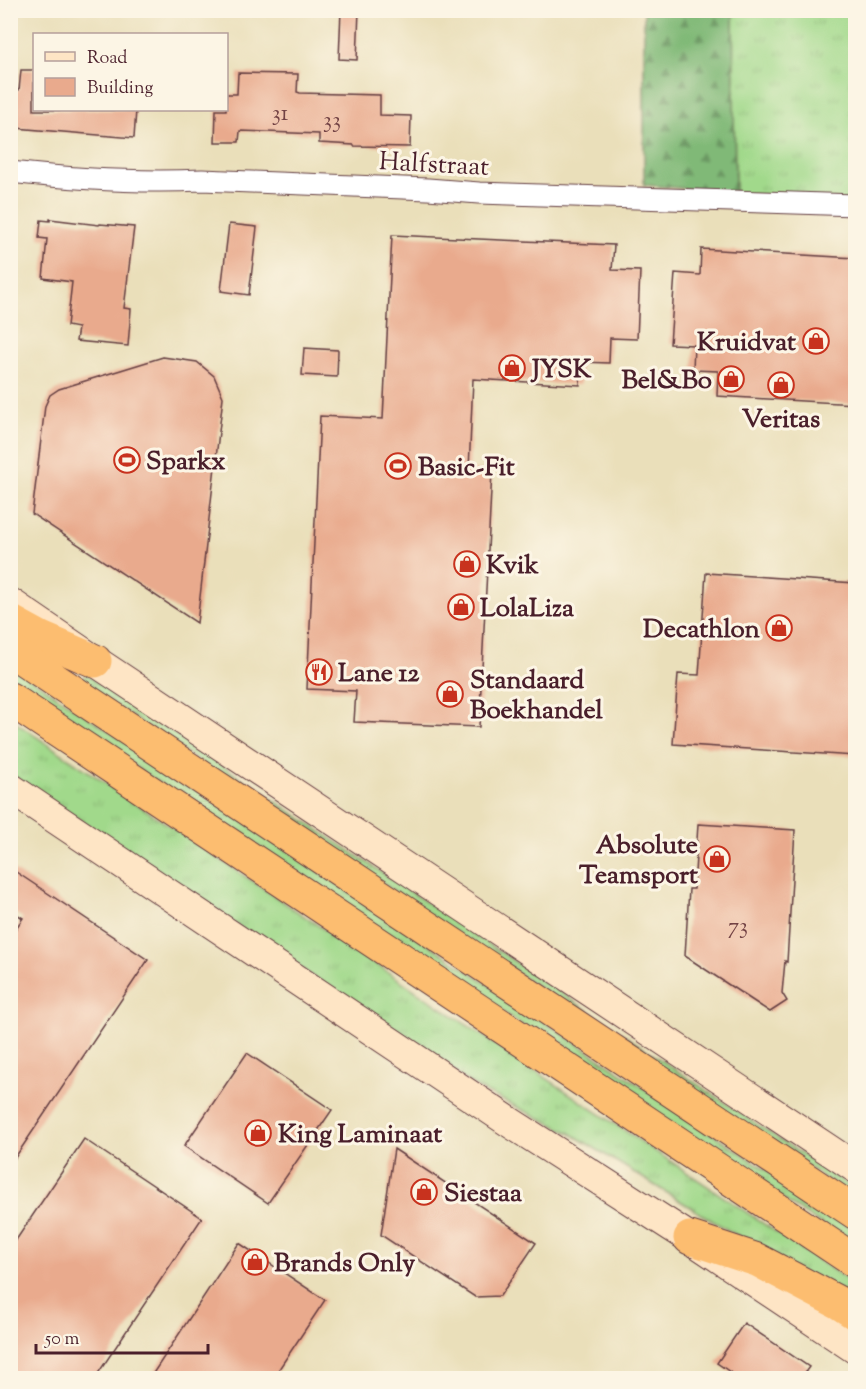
<svg xmlns="http://www.w3.org/2000/svg" width="866" height="1389" font-family="'Sorts Mill Goudy',serif">
<style>
.grass{fill:url(#grass-tufts);stroke:#767c5b;stroke-width:1.5}
.forest{fill:url(#forest-firs);stroke:#656c51;stroke-width:1.5}
.building{fill:#e9aa8d}
.lines{fill:none;stroke-linecap:round;stroke-linejoin:round}
.minor-casing{stroke:#623c40;stroke-width:23}
.secondary-casing{stroke:#623c40;stroke-width:32}
.motorway-casing{stroke:#623c40;stroke-width:35}
.minor{stroke:#fff;stroke-width:21}
.secondary{stroke:#fee5c5;stroke-width:30}
.motorway{stroke:#fcbd6f;stroke-width:33}
.labels{text-anchor:middle;stroke-width:6;stroke-linejoin:round;paint-order:stroke}
.number-label{font-size:22px;fill:#724244}
.street-label{font-size:26px;fill:#4a1f2b;stroke:#fcf5e5}
.poi-label{font-size:26px;font-weight:bold;fill:#4a1f2b;stroke:#fcf5e5;text-anchor:start}
</style>
<defs>
<pattern id="grass-tufts" width="24" height="20" patternUnits="userSpaceOnUse" patternTransform="scale(1.5)"><rect width="24" height="20" fill="#a1d98b"/><path d="M3 7l-1-3M5 7V3M7 7l1-3M15 17l-1-3M17 17v-4M19 17l1-3" fill="none" stroke="#8cba78"/></pattern>
<pattern id="forest-firs" width="22" height="20" patternUnits="userSpaceOnUse" patternTransform="scale(1.5)"><rect width="22" height="20" fill="#80b977"/><path d="M5 1l3.5 6h-7zM16 11l3.5 6h-7z" fill="#6b9662"/></pattern>
</defs>
<rect width="100%" height="100%" fill="#fcf5e5"/>
<filter id="ink" filterUnits="userSpaceOnUse"><feTurbulence type="fractalNoise" baseFrequency=".0167" numOctaves="2"/><feDisplacementMap in="SourceGraphic" scale="12" xChannelSelector="R" yChannelSelector="G"/><feConvolveMatrix kernelMatrix="1 2 1 2 8 2 1 2 1" color-interpolation-filters="sRGB"/></filter>
<filter id="wash" filterUnits="userSpaceOnUse"><feTurbulence type="fractalNoise" baseFrequency=".008" numOctaves="4" result="noise"/><feDisplacementMap in="SourceGraphic" scale="24" xChannelSelector="R" yChannelSelector="G"/><feGaussianBlur stdDeviation="1.35" result="paint"/><feColorMatrix in="noise" values="0 0 0 0 0 0 0 0 0 0 0 0 0 0 0 0 0 1.4 0 .05"/><feComposite in="paint" operator="in"/></filter>
<g filter="url(#wash)">
<rect width="100%" height="100%" fill="#eadfba"/>
<g class="grass">
<path d="M733,11H855V202L735,193Z"/>
<path d="M10,665L855,1229V1247L11,684Z"/>
<path d="M86,674L855,1190V1198L80,682Z"/>
<path d="M10,719L855,1285V1305L711,1220L570,1133L478,1088L11,774Z"/>
</g>
<path class="forest" d="M644,11H733L735,193L644,185Z"/>
<g id="blocks">
<g class="building">
<path d="M341,10H359L357,60L339,59Z"/>
<path d="M21,70H34V110H136L134,138L16,128L17,111H10V90H19Z"/>
<path d="M238,73L298,74L297,92L300,93L380,95V115L411,116L410,147L354,146V145L319,143V134L240,131L239,142H215L216,110H226V94H237Z"/>
<path d="M50,219L99,225L100,224L134,227L124,308L131,309L128,346L76,341L78,328L67,326L72,282L43,278L47,239L39,238L41,220L50,221Z"/>
<path d="M229,224L257,227L249,295L221,291Z"/>
<path d="M392,235L614,245L612,270L640,271L637,339L610,338L609,363L581,362L580,385L473,379L469,470L492,471L479,727L354,722L356,691L307,689L320,416L383,419Z"/>
<path d="M701,249L855,258V404L717,396L718,371L693,370L694,345L670,344L675,273L700,275Z"/>
<path d="M304,348L338,350L337,377L302,375Z"/>
<path d="M163,357L197,362L214,376L223,397L197,623L32,514L45,406L50,395L59,389Z"/>
<path d="M706,573L855,583V756L673,744L678,674L699,675Z"/>
<path d="M698,824L795,830L787,962L785,961L782,993L787,1001L770,1012L685,956L689,889H694Z"/>
<path d="M10,868L148,960L10,1165V937L23,918L10,910Z"/>
<path d="M247,1053L332,1110L268,1203L184,1146Z"/>
<path d="M84,1139L202,1218L95,1378H10V1249Z"/>
<path d="M394,1149L536,1243L500,1296L475,1297L381,1235Z"/>
<path d="M239,1243L325,1300L273,1378H150Z"/>
<path d="M744,1323L809,1367L801,1378H739L717,1363Z"/>
</g>
</g>
</g>
<g filter="url(#ink)">
<use href="#blocks" fill-opacity="0" stroke="#623c40" stroke-width="1.5"/>
<g class="lines">
<g class="minor-casing">
<path id="minor" d="M10,172C74,179 138,183 202,180L428,189L479,193L856,205"/>
</g>
<g class="secondary-casing">
<g id="secondary">
<path d="M10,603L95,661L856,1168"/>
<path d="M10,788L511,1123L690,1238L856,1349"/>
</g>
</g>
<g class="motorway-casing">
<g id="motorway">
<path d="M10,621L41,638L95,661"/>
<path d="M10,650L856,1213"/>
<path d="M10,699L856,1262"/>
<path d="M690,1238L757,1260L839,1303L856,1314"/>
</g>
</g>
<use href="#minor" class="minor"/>
<use href="#secondary" class="secondary"/>
<use href="#motorway" class="motorway"/>
</g>
</g>
<defs>
<g id="shop-ring" transform="scale(1.35)"><circle r="9.5" fill="#fcf5e5" stroke="#c8321e" stroke-width="1.5"/><path d="M-5-2.5h2.3a2.7 3.5 0 0 1 5.4 0H5L5.5 6h-11ZM-1.5-2.5h3a1.5 2.3 0 0 0-3 0Z" fill="#c8321e"/></g>
<g id="stadium-ring" transform="scale(1.35)"><circle r="9.5" fill="#fcf5e5" stroke="#c8321e" stroke-width="1.5"/><path d="M0-5a6.5 5 0 1 0 0 10a6.5 5 0 1 0 0-10ZM-3.5-1.8h7v3.6h-7Z" fill="#c8321e"/></g>
<g id="restaurant-ring" transform="scale(1.35)"><circle r="9.5" fill="#fcf5e5" stroke="#c8321e" stroke-width="1.5"/><path d="M-5-6h1v4h1v-4h1v4h1v-4h1v5L-1.5 .5V6h-2V.5L-5-1ZM5-6V6H3V1.5H1.5Q1.5-4 5-6Z" fill="#c8321e"/></g>
</defs>
<g fill-rule="evenodd">
<use href="#shop-ring" x="816" y="341"/>
<use href="#shop-ring" x="512" y="368"/>
<use href="#shop-ring" x="731" y="379"/>
<use href="#shop-ring" x="781" y="385"/>
<use href="#stadium-ring" x="127" y="460"/>
<use href="#stadium-ring" x="398" y="466"/>
<use href="#shop-ring" x="467" y="564"/>
<use href="#shop-ring" x="461" y="607"/>
<use href="#shop-ring" x="779" y="628"/>
<use href="#restaurant-ring" x="319" y="672"/>
<use href="#shop-ring" x="450" y="694"/>
<use href="#shop-ring" x="717" y="859"/>
<use href="#shop-ring" x="258" y="1133"/>
<use href="#shop-ring" x="424" y="1192"/>
<use href="#shop-ring" x="255" y="1262"/>
</g>
<g class="labels">
<g class="number-label">
<text x="280" y="120">31</text>
<text x="332" y="127">33</text>
<text x="738" y="933">73</text>
</g>
<g class="street-label">
<text transform="translate(434 163) rotate(3)" y="9">Halfstraat</text>
</g>
<g class="poi-label">
<text x="796" y="350" text-anchor="end">Kruidvat</text>
<text x="532" y="377">JYSK</text>
<text x="712" y="388" text-anchor="end">Bel&amp;Bo</text>
<text x="781" y="427" text-anchor="middle">Veritas</text>
<text x="146" y="469">Sparkx</text>
<text x="418" y="475">Basic-Fit</text>
<text x="486" y="573">Kvik</text>
<text x="480" y="616">LolaLiza</text>
<text x="760" y="637" text-anchor="end">Decathlon</text>
<text x="338" y="681">Lane 12</text>
<text x="470" y="688">Standaard<tspan x="470" dy="30">Boekhandel</tspan></text>
<text x="698" y="853" text-anchor="end">Absolute<tspan x="698" dy="30">Teamsport</tspan></text>
<text x="278" y="1142">King Laminaat</text>
<text x="444" y="1201">Siestaa</text>
<text x="274" y="1271">Brands Only</text>
</g>
</g>
<rect width="866" height="1389" fill="none" stroke="#fcf5e5" stroke-width="36"/>
<rect x="33" y="33" width="195" height="78" fill="#fcf5e5" stroke="#b59f9b" stroke-width="1.5"/>
<rect x="45" y="52" width="30" height="9" fill="#fee5c5" stroke="#b59f9b" stroke-width="1.5"/>
<text x="87" y="63" font-size="18" fill="#4a1f2b">Road</text>
<rect x="45" y="78" width="30" height="18" fill="#e9aa8d" stroke="#b59f9b" stroke-width="1.5"/>
<text x="87" y="93" font-size="18" fill="#4a1f2b">Building</text>
<path d="M36 1344v9h172v-9" fill="none" stroke="#4a1f2b" stroke-width="3"/>
<text x="45" y="1344" font-size="18" fill="#4a1f2b" stroke="#fcf5e5" stroke-width="4.5" paint-order="stroke">50 m</text>
</svg>
